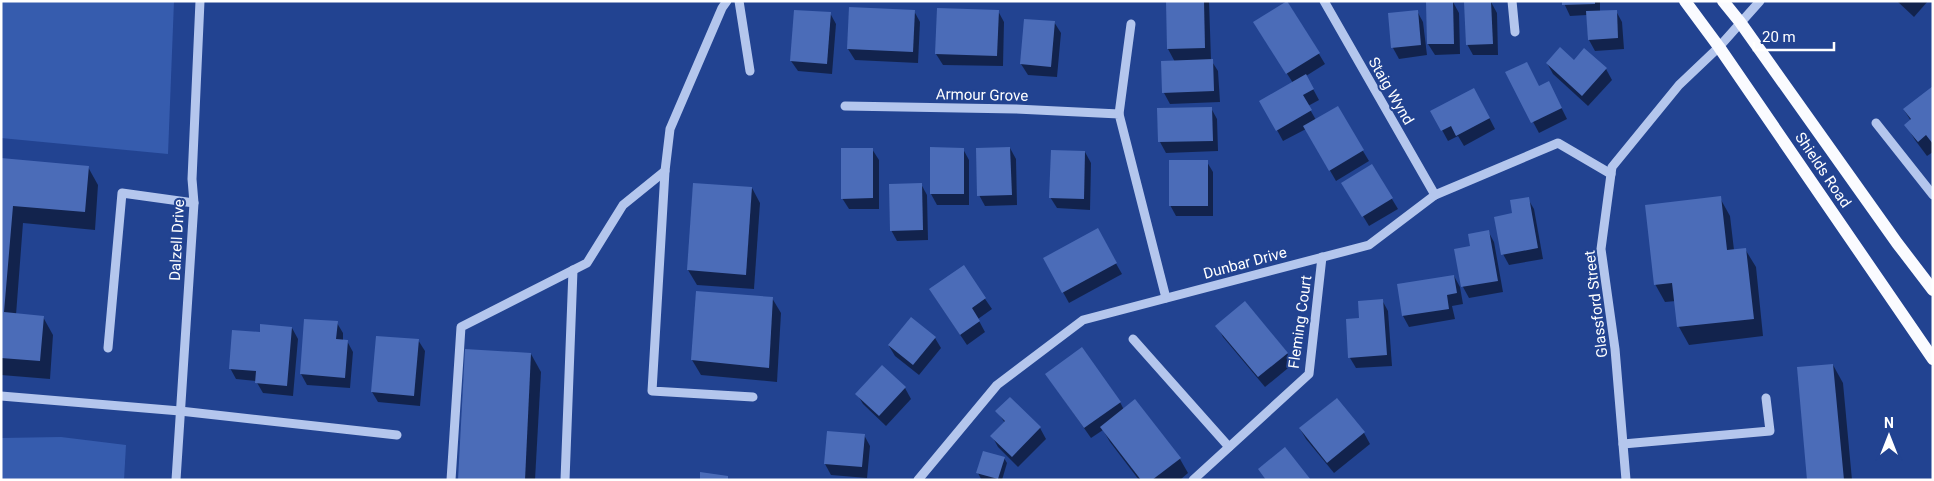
<svg xmlns="http://www.w3.org/2000/svg" width="1934" height="481" font-family="Roboto,sans-serif">
<style>
.green{fill:#365cae}
.shadow{fill:#0007}
.building{fill:#4b6cb8}
.lines{fill:none;stroke-linecap:round;stroke-linejoin:round}
.minor{stroke:#b4c6ed;stroke-width:9}
.major{stroke:#fafbff;stroke-width:12}
.labels{text-anchor:middle;stroke-width:4;stroke-linejoin:round;paint-order:stroke}
.street-label{font-size:15px;fill:#fff;stroke:#224391}
</style>
<rect width="100%" height="100%" fill="#224391"/>
<g class="green">
<path d="M1,1H174L168,154L1,138Z"/>
<path d="M61,437L126,445L124,480H1V438Z"/>
</g>
<g class="shadow">
<path d="M1167,1H1209L1211,60L1218,71L1220,102L1170,104L1164,93L1162,62H1175L1168,49Z"/>
<path d="M1563,1H1600V12L1616,11L1622,22L1624,49L1595,51L1589,40L1587,15L1570,16Z"/>
<path d="M1897,1H1928L1914,17Z"/>
<path d="M1453,2L1459,13L1460,54L1435,55L1428,44V3Z"/>
<path d="M1491,2L1497,13L1498,55H1473L1467,44Z"/>
<path d="M914,11L920,22L918,63L855,60L848,49Z"/>
<path d="M998,11L1004,22L1003,66L943,65L936,54Z"/>
<path d="M1417,11L1423,22L1427,55L1399,59L1393,48L1389,14Z"/>
<path d="M830,13L836,24L832,74L798,71L791,61Z"/>
<path d="M1025,20L1054,22L1061,33L1057,77L1028,75L1021,64Z"/>
<path d="M1261,33L1319,54L1325,64L1306,76L1319,100L1308,106L1316,120L1337,108L1369,161L1336,181L1306,129L1283,141L1261,101L1293,83Z"/>
<path d="M1574,61L1606,69L1612,80L1588,106L1553,74L1547,63Z"/>
<path d="M1507,73L1554,93L1567,119L1539,133Z"/>
<path d="M1933,89V152L1927,156L1915,140L1906,125L1911,121L1904,110Z"/>
<path d="M1480,100L1495,129L1464,146L1458,136L1448,141L1442,130Z"/>
<path d="M1211,108L1217,119L1218,151L1166,153L1160,142L1159,109Z"/>
<path d="M1010,148L1016,159L1017,205L985,206L979,195Z"/>
<path d="M872,149L879,160V209H849L842,198Z"/>
<path d="M963,149L969,160V205H937L931,194Z"/>
<path d="M1085,152L1091,163L1090,210L1057,208L1050,197Z"/>
<path d="M1,159L88,167L98,185L95,230L23,223L16,315L43,317L53,335L50,379L1,375Z"/>
<path d="M1207,162L1213,172V216H1176L1170,205Z"/>
<path d="M1372,166L1398,209L1369,226L1343,183Z"/>
<path d="M921,184L927,195L928,240L897,241L891,230Z"/>
<path d="M752,188L760,203L754,289L697,285L688,270Z"/>
<path d="M1720,198L1730,216L1734,250L1745,249L1756,267L1763,336L1689,345L1679,327L1676,301L1665,302L1655,284Z"/>
<path d="M1528,199L1534,209L1543,259L1509,265L1503,254L1514,214Z"/>
<path d="M1097,230L1122,274L1069,303L1044,258Z"/>
<path d="M1488,231L1494,242L1503,292L1469,298L1463,287L1456,250L1471,247Z"/>
<path d="M963,267L992,309L978,319L985,332L967,345L930,290Z"/>
<path d="M1454,276L1460,287L1463,304L1452,306L1455,319L1409,327L1403,316L1398,285Z"/>
<path d="M772,298L781,313L777,382L701,375L692,360Z"/>
<path d="M1382,300L1388,311L1392,366L1356,368L1350,358Z"/>
<path d="M305,320L337,323L343,333V340L347,341L353,352L350,388L307,385L301,374Z"/>
<path d="M1217,326L1287,353L1293,364L1265,387L1223,337Z"/>
<path d="M292,328L298,339L293,396L263,393L256,381L236,379L230,368L261,333Z"/>
<path d="M935,338L941,348L919,375L895,356L889,346Z"/>
<path d="M418,340L425,351L420,406L378,402L372,392Z"/>
<path d="M531,354L541,372L535,480H460Z"/>
<path d="M1833,365L1843,383L1852,480H1809Z"/>
<path d="M1046,374L1120,402L1124,410L1180,459L1188,473L1180,480H1139L1110,442L1103,430L1091,438Z"/>
<path d="M905,388L911,399L886,426L863,404L857,394Z"/>
<path d="M1010,398L1040,428L1046,439L1018,467L998,447L992,436L1005,423L997,411Z"/>
<path d="M1336,399L1364,433L1370,444L1334,473L1306,439L1300,429Z"/>
<path d="M864,435L870,446L867,478L831,475L825,464Z"/>
<path d="M1004,458L1007,463L1002,480L981,479L978,473Z"/>
</g>
<g class="building">
<path d="M1166,1H1204L1205,48L1167,49Z"/>
<path d="M1287,1L1320,53L1286,74L1253,22Z"/>
<path d="M1453,1L1454,44H1427L1426,2Z"/>
<path d="M1491,1L1493,44L1466,45L1464,2Z"/>
<path d="M1562,1H1595V4L1562,5Z"/>
<path d="M849,7L915,10L913,52L847,49Z"/>
<path d="M937,8L999,10L997,56L935,54Z"/>
<path d="M794,10L831,12L827,64L790,61Z"/>
<path d="M1418,10L1421,45L1391,48L1388,13Z"/>
<path d="M1617,10L1618,38L1588,40L1586,11Z"/>
<path d="M1024,19L1055,21L1051,67L1020,64Z"/>
<path d="M1560,47L1574,60L1584,48L1607,68L1582,96L1546,63Z"/>
<path d="M1213,59L1214,91L1162,93L1161,61Z"/>
<path d="M1527,62L1539,86L1549,81L1562,108L1531,123L1505,72Z"/>
<path d="M1306,74L1314,89L1303,95L1312,110L1276,131L1259,101Z"/>
<path d="M1933,86V144L1926,135L1918,142L1904,125L1911,119L1903,109Z"/>
<path d="M1474,88L1490,118L1456,136L1451,126L1441,131L1430,111Z"/>
<path d="M1338,106L1364,150L1329,171L1303,126Z"/>
<path d="M1212,107L1213,141L1158,142L1157,108Z"/>
<path d="M930,147L964,148V194H930Z"/>
<path d="M1010,147L1012,195L977,196L976,148Z"/>
<path d="M841,148H873V198L841,199Z"/>
<path d="M1051,150L1085,151L1084,199L1049,198Z"/>
<path d="M1,158L89,166L85,212L13,206L4,312L44,316L40,361L1,358Z"/>
<rect x="1169" y="160" width="39" height="46"/>
<path d="M1372,164L1393,198L1362,217L1341,183Z"/>
<path d="M693,183L752,187L746,275L687,270Z"/>
<path d="M922,183L923,230L890,231L889,184Z"/>
<path d="M1721,196L1727,250L1746,248L1754,319L1677,327L1672,283L1654,285L1645,205Z"/>
<path d="M1529,197L1538,248L1501,255L1494,217L1512,213L1510,200Z"/>
<path d="M1098,228L1117,263L1062,293L1043,258Z"/>
<path d="M1489,230L1498,281L1461,287L1454,249L1470,246L1468,234Z"/>
<path d="M964,265L986,298L972,308L980,321L960,335L929,289Z"/>
<path d="M1454,275L1457,293L1447,295L1449,309L1402,316L1397,284Z"/>
<path d="M696,291L773,297L769,368L691,360Z"/>
<path d="M1383,299L1387,355L1348,358L1346,319L1359,318L1358,301Z"/>
<path d="M1245,301L1288,353L1258,377L1215,326Z"/>
<path d="M911,317L936,337L913,365L888,345Z"/>
<path d="M304,319L338,321L336,339L348,340L345,378L300,374Z"/>
<path d="M260,324L292,327L287,386L255,383L256,371L229,369L232,330L260,332Z"/>
<path d="M376,336L419,339L414,396L371,392Z"/>
<path d="M1082,347L1121,402L1084,428L1045,374Z"/>
<path d="M465,349L531,353L525,480H458Z"/>
<path d="M1833,364L1844,480H1807L1797,367Z"/>
<path d="M882,365L906,387L879,416L855,394Z"/>
<path d="M1010,397L1041,427L1012,457L990,436L1005,421L995,411Z"/>
<path d="M1337,398L1365,432L1327,463L1299,428Z"/>
<path d="M1135,399L1181,458L1152,480H1141L1100,427Z"/>
<path d="M827,431L865,434L862,467L824,464Z"/>
<path d="M1285,447L1311,480H1266L1258,469Z"/>
<path d="M983,451L1005,457L998,479L976,473Z"/>
<path d="M700,472L728,476V480H700Z"/>
</g>
<g class="lines">
<g class="minor">
<path d="M727,1L722,8L670,129L665,171L652,391L753,397"/>
<path d="M739,1L750,71"/>
<path d="M1324,1L1435,195"/>
<path d="M1512,1L1515,32"/>
<path d="M845,106L1016,109L1119,114L1166,298"/>
<path d="M1119,114L1131,24"/>
<path d="M1876,123L1933,195"/>
<path d="M1133,339L1229,447"/>
<path d="M108,348L122,193L194,203"/>
<path d="M1,396L180,411L397,435"/>
<path d="M1623,444L1770,431L1766,398"/>
<path d="M176,480L194,203L192,179L200,1"/>
<path d="M451,480L461,327L587,263L623,205L665,171"/>
<path d="M565,480L573,270"/>
<path d="M918,480L997,385L1083,320L1369,245L1435,195L1558,143L1611,174"/>
<path d="M1193,480L1309,374L1322,257"/>
<path d="M1626,480L1615,349L1601,249L1611,174L1612,167L1679,85L1719,47L1760,1"/>
</g>
<g class="major">
<path d="M1685,1L1719,47L1933,359"/>
<path d="M1723,1L1740,22L1897,243L1933,290"/>
</g>
</g>
<g class="labels">
<g class="street-label">
<text transform="translate(1391 91) rotate(60)" y="5">Staig Wynd</text>
<text transform="translate(982 95) rotate(1)" y="5">Armour Grove</text>
<text transform="translate(1823 170) rotate(56)" y="5">Shields Road</text>
<text transform="translate(177 240) rotate(-87)" y="5">Dalzell Drive</text>
<text transform="translate(1245 263) rotate(-15)" y="5">Dunbar Drive</text>
<text transform="translate(1596 304) rotate(-97)" y="5">Glassford Street</text>
<text transform="translate(1300 322) rotate(-82)" y="5">Fleming Court</text>
</g>
</g>
<rect width="1934" height="481" fill="none" stroke="#ffffff" stroke-width="5"/>
<g transform="translate(1889 436)" stroke="#224391" stroke-width="4" paint-order="stroke">
<path d="M0-4L9 19L0 12L-9 19Z" fill="#ffffff"/>
<text y="-8" font-size="14" font-weight="bold" text-anchor="middle" fill="#ffffff">N</text>
</g>
<path d="M1754 42v8h80v-8" fill="none" stroke="#ffffff" stroke-width="2.5"/>
<text x="1762" y="42" font-size="15" fill="#ffffff" stroke="#224391" stroke-width="4" paint-order="stroke">20 m</text>
</svg>
